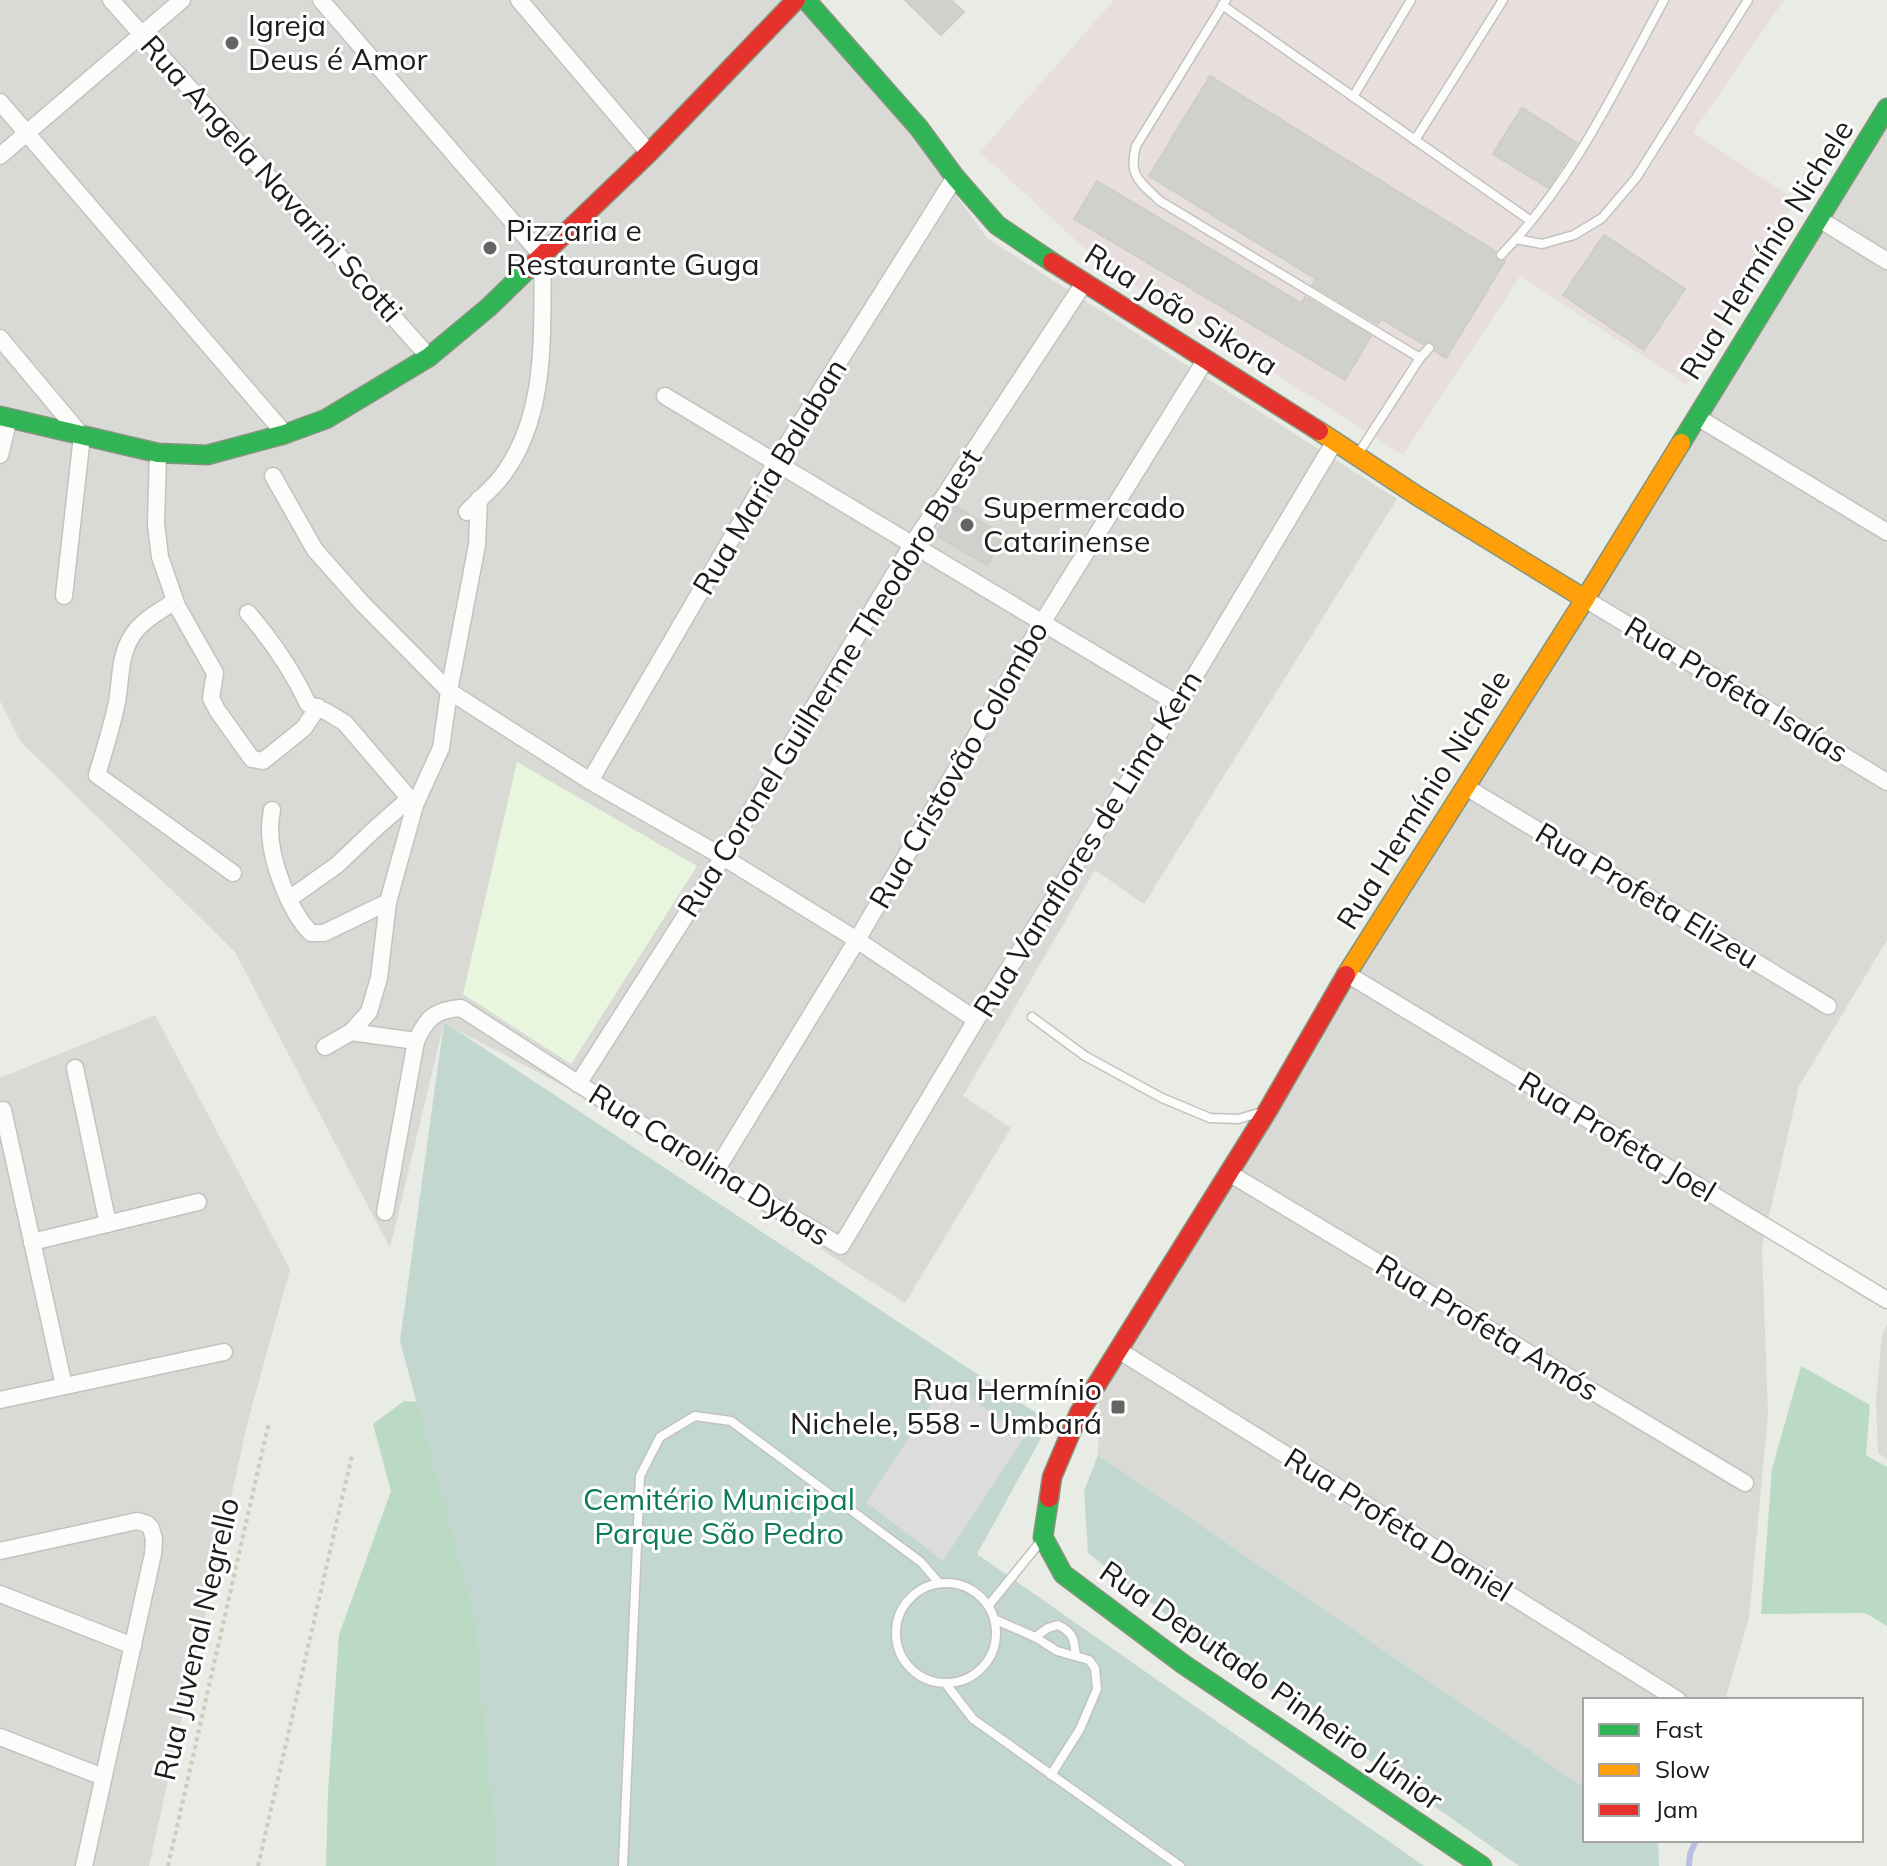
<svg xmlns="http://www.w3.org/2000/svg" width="1887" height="1866" font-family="Mulish,sans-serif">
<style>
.residential{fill:#d9dad6}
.industrial{fill:#e8dedd}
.education{fill:#e8f6de}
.forest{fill:#bbdac4}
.cemetery{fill:#c2d7d0}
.parking{fill:#dcdddb}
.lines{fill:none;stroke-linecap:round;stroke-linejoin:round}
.stream{stroke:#b7bedf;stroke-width:6}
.building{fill:#d0d1cc;stroke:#cdcec6;stroke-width:2}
.lane-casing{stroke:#c2c3c1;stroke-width:11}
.street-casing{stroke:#c2c3c1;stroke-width:19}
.fast-casing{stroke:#84957d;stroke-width:21}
.slow-casing{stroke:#84957d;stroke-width:21}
.jam-casing{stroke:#84957d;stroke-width:21}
.path{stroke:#cecabe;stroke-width:4;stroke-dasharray:4 4;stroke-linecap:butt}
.lane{stroke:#fcfcfb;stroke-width:8}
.street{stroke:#fcfcfb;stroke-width:16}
.fast{stroke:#30b455;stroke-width:18}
.slow{stroke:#ff9f0a;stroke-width:18}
.jam{stroke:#e5322d;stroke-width:18}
.poi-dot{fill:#646462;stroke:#fff;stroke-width:3}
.labels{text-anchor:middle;stroke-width:6;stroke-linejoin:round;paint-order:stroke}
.poi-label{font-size:30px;fill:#1c1c1c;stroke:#fff;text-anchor:start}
.street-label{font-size:30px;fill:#1c1c1c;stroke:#fff}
.park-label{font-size:30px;fill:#0b795a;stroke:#fff}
</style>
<rect width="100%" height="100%" fill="#e9ebe5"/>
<g class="residential">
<path d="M0,0H785L800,2L912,135L988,239L1397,499L1144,904L1095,870L963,1096L1011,1128L905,1303L573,1091L444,1023L390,1248L235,952L20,741L0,701Z"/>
<path d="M1887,128V940L1799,1086L1762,1247L1768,1414L1749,1618L1725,1700H1585V1788L1098,1455L1099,1401L1361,964Z"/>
<path d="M155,1015L290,1269L248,1421L149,1866H0V1078Z"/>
<path d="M1887,1325V1459L1878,1453L1876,1400L1882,1335Z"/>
</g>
<path class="industrial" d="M1114,0H1784L1693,132L1796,200L1687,385L1520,276L1403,455L1099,262L980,152Z"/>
<path class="education" d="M517,762L697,866L571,1064L463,994Z"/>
<g class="forest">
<path d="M1801,1366L1870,1405L1866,1455L1887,1467V1626L1865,1613L1761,1614L1772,1469Z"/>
<path d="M404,1401L456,1404L516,1866H326L328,1792L339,1635L391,1491L373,1424Z"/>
</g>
<g class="cemetery">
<path d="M444,1022L1050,1422L977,1554L1424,1866H498L474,1616L400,1341Z"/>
<path d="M1098,1455L1585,1788V1840H1658L1659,1866H1519L1189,1633L1088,1553L1084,1491Z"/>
</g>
<path class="parking" d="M947,1381L1024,1437L943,1561L866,1502Z"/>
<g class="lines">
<path class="stream" d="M1689,1866L1690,1854L1696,1840"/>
</g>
<g class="building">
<path d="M905,0H951L964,12L941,35Z"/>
<path d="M1210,76L1495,251L1494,256L1497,261H1505L1446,358L1435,351L1436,347L1433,342L1428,341L1423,344L1381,319L1378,324L1312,285L1316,279L1149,176Z"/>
<path d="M1522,108L1577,143L1548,188L1493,154Z"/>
<path d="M1097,181L1301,303L1305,297L1371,336L1345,380L1074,219Z"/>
<path d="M1604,235L1685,289L1644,350L1563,295Z"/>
<path d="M954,505L1004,536L987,565L935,535Z"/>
</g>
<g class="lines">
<g class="lane-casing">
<g id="lane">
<path d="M1226,0L1136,146C1128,176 1139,181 1160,201L1420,358"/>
<path d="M1222,5L1531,221"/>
<path d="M1353,97L1411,0"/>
<path d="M1415,140L1503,0"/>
<path d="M1516,239L1542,244L1574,235L1602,218L1636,178L1748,0"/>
<path d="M1501,255C1572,183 1616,88 1664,0"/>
<path d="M1358,454L1420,358L1429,348"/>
<path d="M1032,1017L1085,1056L1162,1098L1210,1118L1238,1119L1259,1113"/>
<circle cx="946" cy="1633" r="50"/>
<path d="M989,1605L1041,1541"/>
<path d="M996,1620L1035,1637L1057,1651L1089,1660L1095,1668L1097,1689L1080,1729L1051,1775"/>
<path d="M1035,1637L1048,1628L1058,1625C1074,1633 1074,1639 1076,1656"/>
<path d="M946,1684L973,1719L1180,1866"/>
<path d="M623,1866L640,1476L660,1437L695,1416L731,1421L921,1562L939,1583"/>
</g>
</g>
<g class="street-casing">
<g id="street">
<path d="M111,0L429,357"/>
<path d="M321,0L543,257C541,330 549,409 505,472C495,487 479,499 467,512"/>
<path d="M519,0L649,153"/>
<path d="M0,102L285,434"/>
<path d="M0,156L182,0"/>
<path d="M1819,219L1887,261"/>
<path d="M0,338L82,436L64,596"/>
<path d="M665,396L1178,704"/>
<path d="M1697,417L1887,532"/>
<path d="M158,453L156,524L160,557L177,606L215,673L211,698L217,710L252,759L263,761L304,728L318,707"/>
<path d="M0,455L9,418"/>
<path d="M273,476L315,550L362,603L449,691L590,781L723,857L857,940L976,1020"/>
<path d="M1585,599L1887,782"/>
<path d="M175,601C160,611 141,621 132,636C119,656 121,680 117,702C112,727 104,751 97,775L233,873"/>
<path d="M248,613C272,641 292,670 308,704L327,712L345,723L415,805"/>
<path d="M590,781L776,462L955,177"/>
<path d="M1466,787L1828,1006"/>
<path d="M272,810C271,816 270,822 270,829C270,860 289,911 311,933H324L388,902"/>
<path d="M289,899L337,865L377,827L409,799"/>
<path d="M1347,974L1887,1300"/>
<path d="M351,1032L416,1041C427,1018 434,1010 461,1008L715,1172L841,1246L976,1020L1178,704L1335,441"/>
<path d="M325,1047L351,1032L369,1012L379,978L388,902L415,805L441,748L449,691L477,545L479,499"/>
<path d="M75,1068L108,1224"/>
<path d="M578,1084L723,857L912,545L1084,283"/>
<path d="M3,1110L64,1386"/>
<path d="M715,1172L857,940L1042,623L1206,359"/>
<path d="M1229,1173L1745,1483"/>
<path d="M385,1212L416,1041"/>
<path d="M32,1242L198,1202"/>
<path d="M1118,1350L1678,1700"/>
<path d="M0,1400L224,1352"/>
<path d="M0,1551L137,1521L147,1524L151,1528L154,1539L153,1554L84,1866"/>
<path d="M0,1594L133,1646"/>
<path d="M0,1737L103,1777"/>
</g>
</g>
<g class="fast-casing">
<g id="fast">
<path d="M806,0L919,128L955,177L997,225L1052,262"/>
<path d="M0,416L158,453L207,455L285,434L326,419L429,357L489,307L528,269"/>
<path d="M1681,443L1887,108"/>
<path d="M1049,1498L1043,1537L1063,1574L1183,1664L1482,1866"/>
</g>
</g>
<g class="slow-casing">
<g id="slow">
<path d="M1319,431L1419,497L1585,599"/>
<path d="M1346,975L1585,599L1681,443"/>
</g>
</g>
<g class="jam-casing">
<g id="jam">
<path d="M1052,262L1319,431"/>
<path d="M528,269L649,153L796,0"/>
<path d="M1049,1498L1052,1477L1079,1413L1268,1110L1346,975"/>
</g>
</g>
<g class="path">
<path d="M168,1866L269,1422"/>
<path d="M258,1866L352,1455"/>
</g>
<use href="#lane" class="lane"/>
<use href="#street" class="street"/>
<use href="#fast" class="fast"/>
<use href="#slow" class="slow"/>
<use href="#jam" class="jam"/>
</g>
<g class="poi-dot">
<circle cx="232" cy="43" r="8"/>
<circle cx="490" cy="248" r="8"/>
<circle cx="967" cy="525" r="8"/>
<rect x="1110" y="1399" width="16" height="16" rx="4"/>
</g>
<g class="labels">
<g class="poi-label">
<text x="248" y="36">Igreja<tspan x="248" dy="34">Deus é Amor</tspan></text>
<text x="506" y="241">Pizzaria e<tspan x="506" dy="34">Restaurante Guga</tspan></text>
<text x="983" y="518">Supermercado<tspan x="983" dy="34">Catarinense</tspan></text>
<text x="1102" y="1400" text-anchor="end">Rua Hermínio<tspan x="1102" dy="34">Nichele, 558 - Umbará</tspan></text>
</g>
<g class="street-label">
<text transform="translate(271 179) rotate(48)" y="10">Rua Angela Navarini Scotti</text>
<text transform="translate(1767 250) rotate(-58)" y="10">Rua Hermínio Nichele</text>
<text transform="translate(1181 310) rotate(32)" y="10">Rua João Sikora</text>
<text transform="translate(770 477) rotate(-59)" y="10">Rua Maria Balaban</text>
<text transform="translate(830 683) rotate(-58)" y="10">Rua Coronel Guilherme Theodoro Buest</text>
<text transform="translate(1736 690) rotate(31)" y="10">Rua Profeta Isaías</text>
<text transform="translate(959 765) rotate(-60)" y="10">Rua Cristovão Colombo</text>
<text transform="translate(1424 800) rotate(-58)" y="10">Rua Hermínio Nichele</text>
<text transform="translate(1088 844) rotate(-58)" y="10">Rua Vanaflores de Lima Kern</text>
<text transform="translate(1647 896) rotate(31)" y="10">Rua Profeta Elizeu</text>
<text transform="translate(1617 1137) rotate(31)" y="10">Rua Profeta Joel</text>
<text transform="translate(709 1165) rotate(32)" y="10">Rua Carolina Dybas</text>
<text transform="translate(1487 1328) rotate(31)" y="10">Rua Profeta Amós</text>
<text transform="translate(1398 1525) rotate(32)" y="10">Rua Profeta Daniel</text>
<text transform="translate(197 1639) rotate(-77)" y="10">Rua Juvenal Negrello</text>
<text transform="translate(1271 1686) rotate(35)" y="10">Rua Deputado Pinheiro Júnior</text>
</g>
<g class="park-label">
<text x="719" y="1510">Cemitério Municipal<tspan x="719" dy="34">Parque São Pedro</tspan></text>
</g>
</g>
<rect x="1583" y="1698" width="280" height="144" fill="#ffffff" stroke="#a4a4a4" stroke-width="2"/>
<rect x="1599" y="1724" width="40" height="12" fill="#30b455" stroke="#a4a4a4" stroke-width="2"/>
<text x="1655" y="1738" font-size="24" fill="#1c1c1c">Fast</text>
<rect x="1599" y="1764" width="40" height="12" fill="#ff9f0a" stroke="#a4a4a4" stroke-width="2"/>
<text x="1655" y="1778" font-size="24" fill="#1c1c1c">Slow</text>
<rect x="1599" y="1804" width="40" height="12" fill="#e5322d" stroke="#a4a4a4" stroke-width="2"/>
<text x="1655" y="1818" font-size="24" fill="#1c1c1c">Jam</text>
</svg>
